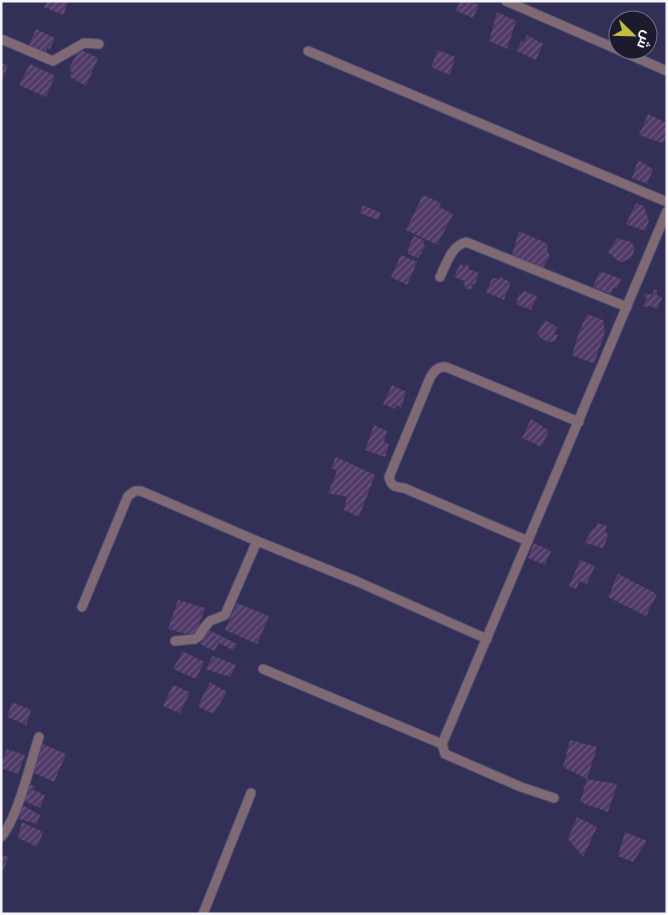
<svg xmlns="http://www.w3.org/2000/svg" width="668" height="915" font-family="'PT Sans Narrow',Cairo,sans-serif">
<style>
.building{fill:url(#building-hatch)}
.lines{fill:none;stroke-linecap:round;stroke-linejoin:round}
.street-casing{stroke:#4e4b6e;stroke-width:11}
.street{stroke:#7e6974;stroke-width:9}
</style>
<defs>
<pattern id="building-hatch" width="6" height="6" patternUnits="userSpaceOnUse" patternTransform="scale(1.25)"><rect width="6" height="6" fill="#513a68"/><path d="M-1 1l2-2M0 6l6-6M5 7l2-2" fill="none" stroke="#6b577f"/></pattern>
</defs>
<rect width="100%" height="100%" fill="#333057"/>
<g class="building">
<path d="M47,1H69L63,15L44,7Z"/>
<path d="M460,1H471L479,5L473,18L456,11Z"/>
<path d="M497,12L516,21L507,49L489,41Z"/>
<path d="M36,29L55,38L50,49L47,48L46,53L29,45Z"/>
<path d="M527,35L543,44L536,60L517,51L521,41L524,42Z"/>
<path d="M79,49L98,58L86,86L70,77L72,72L69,69Z"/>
<path d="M438,50L455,57L450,75L431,67Z"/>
<path d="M1,63L8,65L1,83Z"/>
<path d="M30,64L55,76L46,97L19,85Z"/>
<path d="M648,114L667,123V137L662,143L639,135Z"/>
<path d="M638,160L653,169L647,184L632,178Z"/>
<path d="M423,195L441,203L439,207L453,214L437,245L406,230Z"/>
<path d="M636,203L644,206L649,221L645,231L626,224Z"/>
<path d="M363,205L381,213L378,220L360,213Z"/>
<path d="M519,231L548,244L547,250L550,256L542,269L512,255Z"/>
<path d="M414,236L425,241L423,245L426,246L424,249H422V254H420L418,258L408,254L409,251L407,250Z"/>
<path d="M617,238L631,242L635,248L631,258L622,262L617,260L608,252Z"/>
<path d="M401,255L417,262L407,285L391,277Z"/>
<path d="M460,264L465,267L466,264L469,266L468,269L479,273L475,284L470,285L473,287L471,290L465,288L464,281L454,277Z"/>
<path d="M600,271L621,279L617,289L614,287L611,294L593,287Z"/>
<path d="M501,277L510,282V285L504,300L486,292L492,279L495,278L499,279Z"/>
<path d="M654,290H657V295L662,298L657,309L650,306L643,307L647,298L643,296L645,293L652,295Z"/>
<path d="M524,291L537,296L531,310L516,304L519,294H522Z"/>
<path d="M587,314L603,320L605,332L594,364L572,355L579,332Z"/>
<path d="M545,320L557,327L554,334L558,335L555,341L548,342L542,339L537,334Z"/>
<path d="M392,385L406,392L401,408L396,405L395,409L383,404Z"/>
<path d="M531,419L549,431L541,447L522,438Z"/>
<path d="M374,425L387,431L384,441L389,445L385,457L365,450Z"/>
<path d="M336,457L375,475L359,517L344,510L347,497L328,493L337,471L331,468Z"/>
<path d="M597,523L607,526L605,533L609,534L603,548L585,543L593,528L595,529Z"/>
<path d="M534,543L551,551L545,565L528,558Z"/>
<path d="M580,560L595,566L587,584L580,581L576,589L569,586Z"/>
<path d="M618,574L657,594L646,616L608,597Z"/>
<path d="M178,600L205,608L195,636L168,629Z"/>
<path d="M237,603L269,616L257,644L225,630Z"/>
<path d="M209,630L237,644L233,650L219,643L214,651L200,644Z"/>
<path d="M183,651L204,662L196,679L173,669Z"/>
<path d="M213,656L236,665L230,677L206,669Z"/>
<path d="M210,682L227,692L213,714L198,706Z"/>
<path d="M173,685L190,692L180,713L163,706Z"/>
<path d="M12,702L31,710L26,725L7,717Z"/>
<path d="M570,740L597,747L587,779L563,767Z"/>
<path d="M43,744L66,754L54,782L32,772Z"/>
<path d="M7,749L25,755L18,774L1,768V763Z"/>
<path d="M587,779L617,784L608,812L580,802Z"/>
<path d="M28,784L35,786L33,790L45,795L40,808L24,801Z"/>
<path d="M22,805L40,815L37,824L19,819Z"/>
<path d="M577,817L597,827L583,857L568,839Z"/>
<path d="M22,822L43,832L37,847L18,838Z"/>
<path d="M625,832L647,841L633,862L618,856Z"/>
<path d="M1,855L9,857L1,875Z"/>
</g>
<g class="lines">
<g class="street-casing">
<g id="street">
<path d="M506,1L667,71"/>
<path d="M1,39L53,61L84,43L99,44"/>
<path d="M308,51L667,202"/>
<path d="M440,277C446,265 451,246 466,242L627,307"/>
<path d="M528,541L404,488C394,487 391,486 389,477L430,378C433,372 438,366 446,367L579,422"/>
<path d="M82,607L128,496L135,491H141L257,541L356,581L487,639"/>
<path d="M175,641L195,639L199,636L204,628L210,621L225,615L257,541"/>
<path d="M263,669L442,744"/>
<path d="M554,798L521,787L445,754L442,744L667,211"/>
<path d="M1,837C17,820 31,761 39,737"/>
<path d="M203,914L251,793"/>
</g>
</g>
<use href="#street" class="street"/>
</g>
<rect width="668" height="915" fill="none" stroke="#f4f4fe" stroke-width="5"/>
<g transform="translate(633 35) rotate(113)"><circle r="24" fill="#1c1b2d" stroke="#727281"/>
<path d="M0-4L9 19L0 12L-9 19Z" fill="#c4bc3d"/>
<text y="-8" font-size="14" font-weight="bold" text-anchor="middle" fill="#f4f4fe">ش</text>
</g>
</svg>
